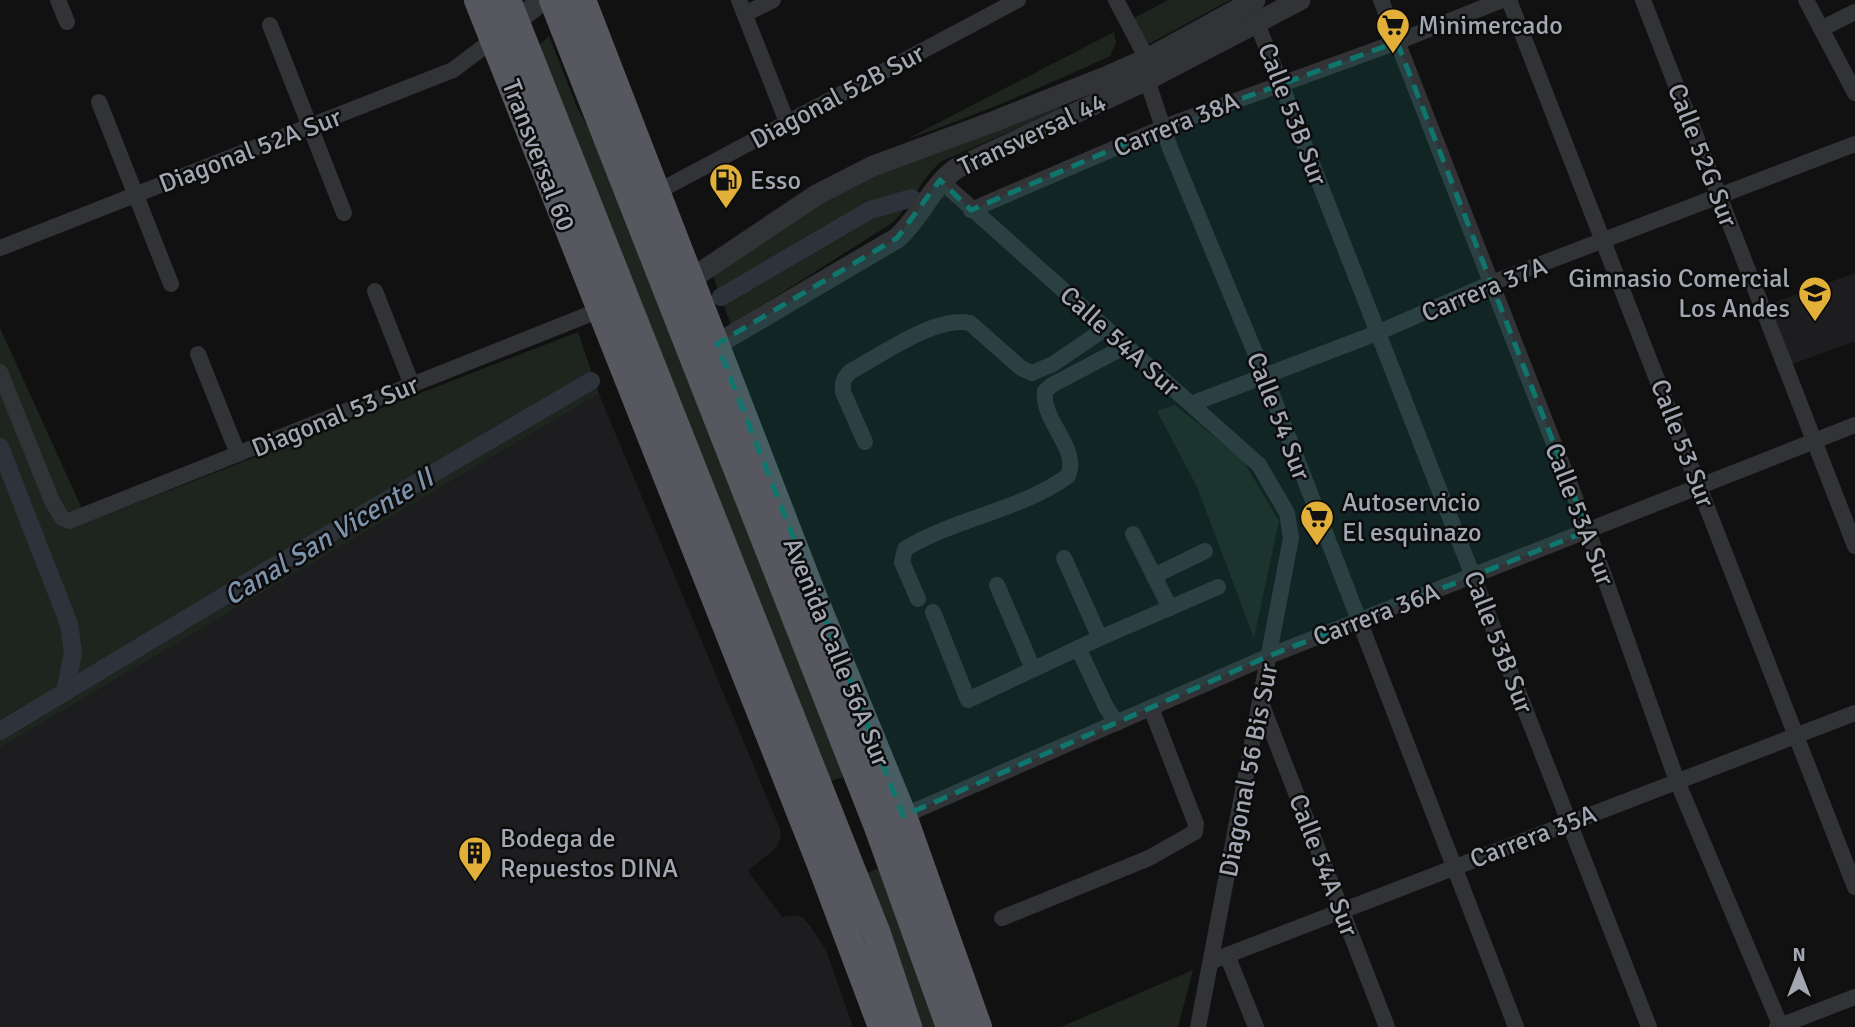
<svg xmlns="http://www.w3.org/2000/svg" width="1855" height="1027" font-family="Signika,sans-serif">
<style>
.built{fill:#1d1d1f}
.green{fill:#1e251f}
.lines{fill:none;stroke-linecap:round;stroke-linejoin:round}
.canal{stroke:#2c333a;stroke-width:18}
.minor{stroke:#323337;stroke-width:16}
.tertiary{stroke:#323337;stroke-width:21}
.trunk{stroke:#57585f;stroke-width:28}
.marked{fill:#0f766e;fill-opacity:0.2;stroke:#0f766e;stroke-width:5;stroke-dasharray:14 9;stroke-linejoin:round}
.labels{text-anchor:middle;stroke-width:5;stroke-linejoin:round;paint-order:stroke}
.poi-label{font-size:26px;fill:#a3a7b2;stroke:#0c0c0d;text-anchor:start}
.street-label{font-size:26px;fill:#a3a7b2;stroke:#0c0c0d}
.water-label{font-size:28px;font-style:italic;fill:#7c93ab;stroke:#0c0c0d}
</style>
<rect width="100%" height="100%" fill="#111112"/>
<g class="built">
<path d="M1855,273V341L1790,365L1768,305Z"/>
<path d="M599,394L780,829L781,838L776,848L748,871L782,917L796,915L803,918L811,927L826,950L853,1027H0V748Z"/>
</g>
<g class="green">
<path d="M1168,0H1230L1147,45L1134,18Z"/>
<path d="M1114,32L1116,43L1110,56C1043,87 977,115 907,139Z"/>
<path d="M549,36L577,107L605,159L846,776L825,783L536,48Z"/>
<path d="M1060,104L1061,109L942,161C921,178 912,205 892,223L731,325L713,276L826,200L866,178Z"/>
<path d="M0,328L88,522L578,332L599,394L0,748Z"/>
<path d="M1175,405L1242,459L1279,521L1254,638L1197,487L1157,411Z"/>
<path d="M879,868L942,1027H919L862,875Z"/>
<path d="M1193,970L1178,1027H1061Z"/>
</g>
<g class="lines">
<g class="canal">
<path d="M721,297L870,210L912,198"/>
<path d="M0,447L69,624L73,653L65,692"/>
<path d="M0,731L266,571L591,381"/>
</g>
<g class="minor">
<path d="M58,0L67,22"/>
<path d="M739,0L787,122"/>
<path d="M1116,0L1147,59"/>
<path d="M1381,0L1588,531L1677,781L1781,1027"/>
<path d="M1509,0L1855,887"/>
<path d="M1643,0L1855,546"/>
<path d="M1806,0L1855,93"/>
<path d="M745,14L773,0"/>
<path d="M1257,23L1649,1027"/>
<path d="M270,25L344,213"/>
<path d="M1821,29L1855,12"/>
<path d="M1147,80L1170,148L1264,374L1516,1027"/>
<path d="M99,102L171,284"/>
<path d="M940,180L1259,465L1287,513L1291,538L1198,1027"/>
<path d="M657,192L1018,0"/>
<path d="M971,210L1164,127L1397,42L1502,0"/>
<path d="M0,248L453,70L494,39"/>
<path d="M375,291L412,385"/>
<path d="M198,354L238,454"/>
<path d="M0,372L52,501L62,518L69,521L600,310"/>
<path d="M1191,404L1377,333L1494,282L1855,144"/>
<path d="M865,442L843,392C842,382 844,377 851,371C882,355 936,315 970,323L1021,368L1032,373L1053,364L1106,328"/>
<path d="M1133,534L1170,608"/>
<path d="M1064,558L1100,638"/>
<path d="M1154,576L1205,551"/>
<path d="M997,585L1033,669"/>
<path d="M918,599L902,562L905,549C955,518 1019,511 1068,476C1080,448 1041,421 1045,391L1052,385L1126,346"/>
<path d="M933,612L968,700L1100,638L1218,587"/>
<path d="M1078,648L1106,707L1117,723"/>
<path d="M1261,703L1387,1027"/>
<path d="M903,816L1269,656L1855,425"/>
<path d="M1002,918L1149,858L1195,832L1196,824L1151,708"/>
<path d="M1227,955L1256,1027"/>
<path d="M1212,961L1855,713"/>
<path d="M1777,1027L1855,997"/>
</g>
<g class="tertiary">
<path d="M506,29L543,0"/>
<path d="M691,279L818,194L873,166L995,121L1108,76L1147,59L1255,0"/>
<path d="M717,344L897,238C921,217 931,186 957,168L1147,80L1300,0"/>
</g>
<g class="trunk">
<path d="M478,0L820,862L882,1027"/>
<path d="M507,0L877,934L908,1027"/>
<path d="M553,0L878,827L950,1027"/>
<path d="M582,0L812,594L903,816L978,1027"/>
</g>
</g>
<path class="marked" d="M1397,42L1588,531L1269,656L903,816L717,344L897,238L940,180L971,210L1164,127Z"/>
<defs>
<g id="supermarket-pin" transform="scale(1.75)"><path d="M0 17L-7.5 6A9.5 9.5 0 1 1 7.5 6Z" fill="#e2b039" stroke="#0c0c0d"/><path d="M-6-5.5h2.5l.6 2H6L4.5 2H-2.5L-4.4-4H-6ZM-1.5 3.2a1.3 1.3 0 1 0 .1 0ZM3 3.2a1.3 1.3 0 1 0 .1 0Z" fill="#111"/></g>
<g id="fuel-pin" transform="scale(1.75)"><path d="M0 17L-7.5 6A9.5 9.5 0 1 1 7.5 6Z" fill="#e2b039" stroke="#0c0c0d"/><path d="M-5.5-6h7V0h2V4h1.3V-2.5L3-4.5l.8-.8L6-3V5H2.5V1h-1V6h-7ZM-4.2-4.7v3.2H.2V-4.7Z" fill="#111"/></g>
<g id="school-pin" transform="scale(1.75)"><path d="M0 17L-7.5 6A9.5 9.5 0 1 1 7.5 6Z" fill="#e2b039" stroke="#0c0c0d"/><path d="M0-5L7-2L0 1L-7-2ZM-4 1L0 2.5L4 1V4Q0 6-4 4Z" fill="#111"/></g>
<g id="building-pin" transform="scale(1.75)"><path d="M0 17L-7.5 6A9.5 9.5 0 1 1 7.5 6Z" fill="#e2b039" stroke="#0c0c0d"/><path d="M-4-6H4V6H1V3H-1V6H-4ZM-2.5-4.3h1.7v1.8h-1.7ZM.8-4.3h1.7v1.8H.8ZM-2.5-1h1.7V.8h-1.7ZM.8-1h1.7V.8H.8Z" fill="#111"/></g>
</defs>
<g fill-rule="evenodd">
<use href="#supermarket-pin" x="1393" y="25"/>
<use href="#fuel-pin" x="726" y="180"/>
<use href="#school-pin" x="1815" y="293"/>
<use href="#supermarket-pin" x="1317" y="517"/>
<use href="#building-pin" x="475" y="853"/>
</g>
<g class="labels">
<g class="poi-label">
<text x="1418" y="34">Minimercado</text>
<text x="750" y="189">Esso</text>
<text x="1790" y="287" text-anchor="end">Gimnasio Comercial<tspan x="1790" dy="30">Los Andes</tspan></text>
<text x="1342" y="511">Autoservicio<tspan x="1342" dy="30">El esquinazo</tspan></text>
<text x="500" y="847">Bodega de<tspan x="500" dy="30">Repuestos DINA</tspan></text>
</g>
<g class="street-label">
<text transform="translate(837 96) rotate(-28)" y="9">Diagonal 52B Sur</text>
<text transform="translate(1293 114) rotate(69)" y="9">Calle 53B Sur</text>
<text transform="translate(1176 124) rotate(-22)" y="9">Carrera 38A</text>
<text transform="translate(1032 134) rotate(-25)" y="9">Transversal 44</text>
<text transform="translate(250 150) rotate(-21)" y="9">Diagonal 52A Sur</text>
<text transform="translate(539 155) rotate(69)" y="9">Transversal 60</text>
<text transform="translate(1703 155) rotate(69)" y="9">Calle 52G Sur</text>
<text transform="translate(1484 289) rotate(-22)" y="9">Carrera 37A</text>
<text transform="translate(1120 341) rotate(42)" y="9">Calle 54A Sur</text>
<text transform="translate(335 416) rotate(-22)" y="9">Diagonal 53 Sur</text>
<text transform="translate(1279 416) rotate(69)" y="9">Calle 54 Sur</text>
<text transform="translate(1683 443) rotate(69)" y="9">Calle 53 Sur</text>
<text transform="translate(1580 514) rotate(69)" y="9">Calle 53A Sur</text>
<text transform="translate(1376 614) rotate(-21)" y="9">Carrera 36A</text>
<text transform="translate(1499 642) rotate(69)" y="9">Calle 53B Sur</text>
<text transform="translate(837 652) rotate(68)" y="9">Avenida Calle 56A Sur</text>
<text transform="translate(1248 770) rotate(-79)" y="9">Diagonal 56 Bis Sur</text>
<text transform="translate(1533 836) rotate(-21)" y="9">Carrera 35A</text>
<text transform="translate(1324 865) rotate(69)" y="9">Calle 54A Sur</text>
</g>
<g class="water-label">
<text transform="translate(328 536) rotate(-31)" y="10">Canal San Vicente II</text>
</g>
</g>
<g transform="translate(1799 971)" stroke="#0c0c0d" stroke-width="5" paint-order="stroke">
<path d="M0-5L12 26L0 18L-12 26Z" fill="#a3a7b2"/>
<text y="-10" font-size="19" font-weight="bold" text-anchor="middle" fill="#a3a7b2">N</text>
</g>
</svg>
